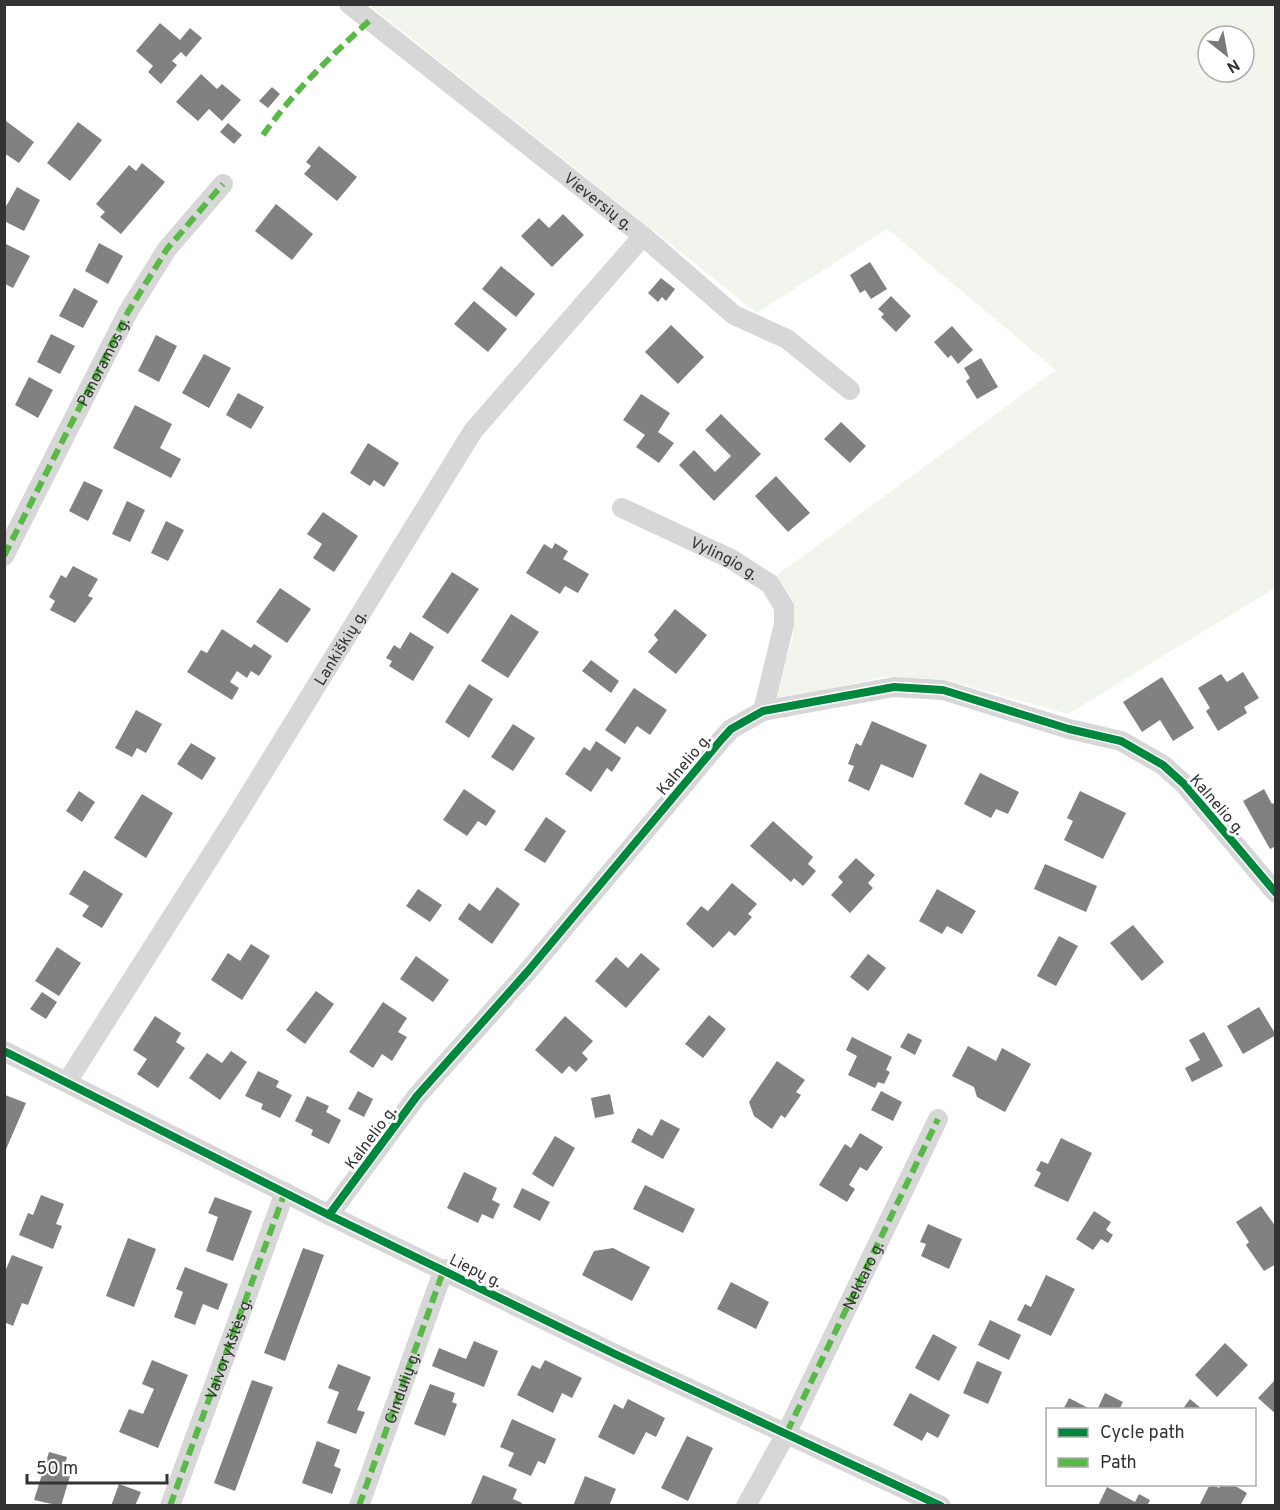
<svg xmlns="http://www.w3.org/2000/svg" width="1280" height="1510" font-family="Overpass,sans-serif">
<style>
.green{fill:#f1f5ed;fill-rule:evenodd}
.building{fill:#818181}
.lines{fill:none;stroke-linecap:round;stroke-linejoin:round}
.street{stroke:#d7d7d7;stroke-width:20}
.quiet{stroke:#58b947;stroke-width:6;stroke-dasharray:12 6;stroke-linecap:butt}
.cycleway-casing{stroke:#fff;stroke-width:11}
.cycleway{stroke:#00873e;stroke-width:8}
.labels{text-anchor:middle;stroke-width:6;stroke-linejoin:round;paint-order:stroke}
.street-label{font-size:16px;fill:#333;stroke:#fff}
</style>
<rect width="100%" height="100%" fill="#fff"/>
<path class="green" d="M369,5H1275V588L1068,714L942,679L883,677L780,700L772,697L793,639V601L777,575L1056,370L887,229L757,313ZM1208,36H1244V72H1208Z"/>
<g class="building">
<path d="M160,23L180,40L190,28L202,38L186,57L181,52L172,61L177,65L161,84L148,72L153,66L136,51Z"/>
<path d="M201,74L217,89L222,84L241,100L222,121L209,109L198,121L176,102Z"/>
<path d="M272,87L280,94L268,108L259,101Z"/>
<path d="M6,121L34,142L19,163L4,153Z"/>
<path d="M78,122L102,140L70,181L47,163Z"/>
<path d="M228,123L242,135L234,144L220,132Z"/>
<path d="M319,146L357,177L337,201L304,174L311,166L306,162Z"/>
<path d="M142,163L165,182L121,234L100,217L105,212L96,204L129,165L136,171Z"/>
<path d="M17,187L40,200L24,231L4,221V210Z"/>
<path d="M276,204L313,234L292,260L255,231Z"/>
<path d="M563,214L584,235L552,267L521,236L539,218L549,228Z"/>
<path d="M99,243L123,256L108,284L85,271Z"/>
<path d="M6,244L30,256L13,288L5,284Z"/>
<path d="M870,262L887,289L871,299L865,290L860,293L850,275Z"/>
<path d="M501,266L535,294L516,317L482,289Z"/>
<path d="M661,278L675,289L666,301L662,297L658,302L648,293Z"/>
<path d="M74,288L98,301L83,328L59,316Z"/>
<path d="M891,296L911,316L896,332L881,317L884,314L878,309Z"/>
<path d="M474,301L507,329L488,352L454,324Z"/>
<path d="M671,325L704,357L678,384L645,352Z"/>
<path d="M952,326L973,350L958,364L951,355L948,358L934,342Z"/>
<path d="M51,334L75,346L60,374L37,362Z"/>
<path d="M156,335L177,346L159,382L138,371Z"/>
<path d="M204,354L231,368L209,408L182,393Z"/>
<path d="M981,358L998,387L977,399L966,381L970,378L964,368Z"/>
<path d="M29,377L53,390L38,418L15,405Z"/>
<path d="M238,393L264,407L251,429L226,415Z"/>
<path d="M641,394L670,413L658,432L674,443L659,463L636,447L645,435L623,420Z"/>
<path d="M135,405L172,424L160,448L181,459L171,478L113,448Z"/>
<path d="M721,414L761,454L714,501L679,465L694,450L715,472L731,456L705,430Z"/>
<path d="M841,422L866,446L850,463L824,439Z"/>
<path d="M368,443L399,463L384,487L374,480L370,486L350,473Z"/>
<path d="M776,476L810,513L788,532L755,496Z"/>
<path d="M84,481L103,490L88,521L69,511Z"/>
<path d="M127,501L145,510L130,542L112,534Z"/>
<path d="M323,512L358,536L334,572L313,558L322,544L307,534Z"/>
<path d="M166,521L184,530L168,561L151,553Z"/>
<path d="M555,543L568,551L563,559L589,574L578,593L565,586L560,594L526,573L544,544L552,549Z"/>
<path d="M73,566L98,579L88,596L93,598L75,623L50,610L55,601L49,597L61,575L66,578Z"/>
<path d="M452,572L479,589L448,634L422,617Z"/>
<path d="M280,588L311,609L287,643L256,622Z"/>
<path d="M675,609L707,635L676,674L648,652L658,640L654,635Z"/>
<path d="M511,614L539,632L508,678L481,661Z"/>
<path d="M222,629L251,648L254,644L272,656L259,676L251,671L247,678L237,671L230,682L239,688L232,700L187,672L201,650L207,653Z"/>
<path d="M410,632L434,647L413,681L389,666L392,661L386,658L394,645L400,649Z"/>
<path d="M591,660L619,681L611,693L582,671Z"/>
<path d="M1243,672L1259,698L1244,707L1247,713L1218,731L1206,711L1210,708L1198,688L1221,674L1227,682Z"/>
<path d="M1162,677L1194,728L1173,741L1160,720L1142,732L1123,702Z"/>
<path d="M469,684L493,699L469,738L445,722Z"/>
<path d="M634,688L667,710L650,735L637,726L625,744L605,730Z"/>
<path d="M136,710L162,724L146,753L137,748L132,757L115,748Z"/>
<path d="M872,721L927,745L913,778L881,764L869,791L848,781L854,766L848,764L856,743L861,746Z"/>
<path d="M513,724L535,738L513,771L491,757Z"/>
<path d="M596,741L621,758L612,772L607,768L591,792L565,774L584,747L590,751Z"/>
<path d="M191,743L216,758L202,780L177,764Z"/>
<path d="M980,773L1019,792L1008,814L996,809L991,818L964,804Z"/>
<path d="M464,789L496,811L486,826L478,821L467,836L443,820Z"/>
<path d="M1264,789L1272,804L1276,802V846L1270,849L1243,801Z"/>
<path d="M79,791L95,802L82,822L66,811Z"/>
<path d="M1080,791L1126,813L1103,859L1064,840L1073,821L1067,818Z"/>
<path d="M142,794L173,813L146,858L114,838Z"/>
<path d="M546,817L566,831L545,863L524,850Z"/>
<path d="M773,821L813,857L808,864L816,871L803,886L794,878L791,882L750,846Z"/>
<path d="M856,858L875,875L868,883L873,888L850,913L831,895L843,882L838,877Z"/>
<path d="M1045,864L1097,886L1086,912L1034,889Z"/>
<path d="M84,870L123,894L102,928L82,916L89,906L69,894Z"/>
<path d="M732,883L757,904L748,914L752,917L735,936L729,931L713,948L686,924L701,906L708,911Z"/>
<path d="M497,887L520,904L492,944L458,919L469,903L480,911Z"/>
<path d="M418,889L442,905L430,922L406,906Z"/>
<path d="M937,889L976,911L962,934L947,926L942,934L919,921Z"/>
<path d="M1133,925L1164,962L1142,981L1110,943Z"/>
<path d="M1059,936L1078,946L1056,986L1037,976Z"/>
<path d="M251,944L270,956L242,1000L211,980L228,953L240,961Z"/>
<path d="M57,947L81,963L59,996L35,981Z"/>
<path d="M641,953L660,969L626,1008L595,981L616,957L628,968Z"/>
<path d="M868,954L886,968L868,991L850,977Z"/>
<path d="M416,956L449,980L433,1002L400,979Z"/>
<path d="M316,991L334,1004L305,1044L286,1030Z"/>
<path d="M42,992L57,1002L46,1019L30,1009Z"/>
<path d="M383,1002L407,1018L398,1032L407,1037L392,1061L382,1054L373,1068L349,1052Z"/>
<path d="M1259,1007L1276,1035L1243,1054L1227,1026Z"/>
<path d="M709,1015L726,1029L703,1058L685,1044Z"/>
<path d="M155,1016L181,1033L176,1042L185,1048L158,1088L137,1074L147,1059L133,1050Z"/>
<path d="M565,1016L593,1041L582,1053L588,1059L576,1072L569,1066L562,1074L535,1050Z"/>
<path d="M1204,1032L1223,1066L1192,1082L1185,1068L1200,1060L1189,1040Z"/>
<path d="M908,1033L922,1040L915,1055L900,1047Z"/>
<path d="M852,1037L892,1057L886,1070L890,1072L884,1084L878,1082L875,1088L848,1075L857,1056L846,1050Z"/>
<path d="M968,1046L996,1061L1002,1048L1031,1064L1005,1112L977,1097L974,1087L952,1076Z"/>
<path d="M231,1051L247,1062L220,1100L189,1078L207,1053L222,1063Z"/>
<path d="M777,1061L805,1080L796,1092L801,1095L785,1118L781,1115L772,1129L754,1116L749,1102Z"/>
<path d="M258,1071L279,1081L276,1087L292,1095L280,1118L261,1109L263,1104L245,1096Z"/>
<path d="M358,1091L373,1099L364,1117L348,1109Z"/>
<path d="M881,1091L902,1102L893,1121L871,1110Z"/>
<path d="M610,1094L614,1114L595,1118L591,1098Z"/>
<path d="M5,1095L26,1103L4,1154V1096Z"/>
<path d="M307,1096L329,1106L326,1112L341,1120L329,1144L311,1135L313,1130L295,1121Z"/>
<path d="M661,1119L680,1129L663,1159L631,1142L638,1128L652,1136Z"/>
<path d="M860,1133L883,1147L867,1171L860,1167L849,1185L855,1189L847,1202L819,1185L845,1144L851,1148Z"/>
<path d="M555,1136L575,1148L553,1187L532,1174Z"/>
<path d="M1061,1138L1092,1153L1068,1202L1034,1186L1041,1173L1036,1170L1041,1161L1048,1164Z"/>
<path d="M464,1172L497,1188L492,1200L500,1204L493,1219L482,1214L478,1223L447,1208Z"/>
<path d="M645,1185L695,1209L683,1233L633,1209Z"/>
<path d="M522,1188L550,1202L540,1221L513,1207Z"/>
<path d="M41,1195L64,1204L56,1224L62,1226L53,1249L19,1235L28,1213L33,1215Z"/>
<path d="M215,1197L252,1211L233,1261L206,1251L218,1217L208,1213Z"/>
<path d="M1261,1206L1276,1227V1264L1264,1271L1246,1245L1249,1242L1236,1222Z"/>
<path d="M1094,1211L1111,1222L1106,1230L1113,1235L1108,1243L1101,1239L1093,1250L1076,1239Z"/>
<path d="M928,1224L962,1239L949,1269L921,1256L926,1244L920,1242Z"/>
<path d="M128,1238L156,1249L134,1307L106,1296Z"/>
<path d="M303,1248L324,1255L285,1361L264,1353Z"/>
<path d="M613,1248L650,1267L632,1301L582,1275L594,1251Z"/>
<path d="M12,1255L43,1267L28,1305L22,1303L13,1326L4,1322V1274Z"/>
<path d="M185,1267L228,1284L218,1310L203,1304L195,1325L174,1317L183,1292L176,1289Z"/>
<path d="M1046,1275L1075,1289L1051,1336L1017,1320L1025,1304L1031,1307Z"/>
<path d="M731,1282L769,1302L756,1329L717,1309Z"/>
<path d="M990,1320L1021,1335L1009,1360L978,1345Z"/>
<path d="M933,1334L957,1347L939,1381L915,1368Z"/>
<path d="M474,1341L498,1351L484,1387L432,1366L439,1348L466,1359Z"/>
<path d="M1225,1343L1248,1365L1217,1397L1195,1375Z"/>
<path d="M152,1360L188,1375L158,1448L119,1432L129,1409L143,1414L154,1389L142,1384Z"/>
<path d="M545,1360L582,1378L572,1398L562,1393L553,1413L517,1395L532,1365L540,1369Z"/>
<path d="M977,1361L1002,1372L988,1404L963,1393Z"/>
<path d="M338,1364L371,1377L357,1410L365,1412L356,1434L327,1423L339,1392L328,1388Z"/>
<path d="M1276,1379V1414L1258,1398Z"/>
<path d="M252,1380L273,1387L235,1491L214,1483Z"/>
<path d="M430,1384L455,1393L452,1402L457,1404L445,1436L414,1424Z"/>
<path d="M910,1393L950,1415L938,1438L927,1432L922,1441L893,1425Z"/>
<path d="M1105,1393L1123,1402L1119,1410H1097Z"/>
<path d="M1069,1398L1092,1410H1063Z"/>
<path d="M628,1399L665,1418L656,1437L646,1432L634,1455L598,1437L614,1404L623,1409Z"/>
<path d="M1190,1399L1203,1410H1182Z"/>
<path d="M512,1419L556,1439L545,1464L538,1461L531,1476L508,1466L514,1453L500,1447Z"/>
<path d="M687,1436L713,1448L688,1501L661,1488Z"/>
<path d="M317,1441L340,1450L334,1466L341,1469L332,1494L302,1483Z"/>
<path d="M49,1452L67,1457L65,1464L73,1466L61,1506L34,1500Z"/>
<path d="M483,1475L517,1489L513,1499L522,1503L521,1506H470Z"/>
<path d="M585,1476L616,1489L609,1506H573Z"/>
<path d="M119,1484L141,1492L135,1506H111Z"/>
<path d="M1210,1484L1219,1488L1221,1484H1232L1247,1493L1240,1506H1199Z"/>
<path d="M1107,1487L1135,1502L1139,1494L1150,1500L1147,1506H1098Z"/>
</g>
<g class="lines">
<g class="street">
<path id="s1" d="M349,4L643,236L734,315L787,339L850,390"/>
<path id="s2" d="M622,508L731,559L770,584L784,607V624L763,711"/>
<path id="s3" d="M4,556L128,312L167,249L223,184"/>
<path d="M4,1051L329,1215L617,1355L941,1506"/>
<path id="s4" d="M67,1082L238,813L473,431L643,236"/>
<path d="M329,1215L417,1096L528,971L721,740L731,729L763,711L894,687L943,690L1069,729L1121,741L1163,765L1184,784L1276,893"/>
<path id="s5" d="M170,1506L285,1192"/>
<path id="s6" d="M359,1506L444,1269"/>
<path d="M746,1506L787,1432L938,1119"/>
</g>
<g class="quiet">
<path d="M263,135C294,91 330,57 369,21"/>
<path d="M4,556L128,312L167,249L223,184"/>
<path id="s7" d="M787,1432L938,1119"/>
<path d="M170,1506L285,1192"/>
<path d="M359,1506L444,1269"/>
</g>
<g class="cycleway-casing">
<g id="cycleway">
<path d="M4,1051L329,1215L617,1355L941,1506"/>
<path d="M329,1215L417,1096L528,971L721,740L731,729L763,711L894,687L943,690L1069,729L1121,741L1163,765L1184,784L1276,893"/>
</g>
</g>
<use href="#cycleway" class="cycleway"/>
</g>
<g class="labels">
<g class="street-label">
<text dy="6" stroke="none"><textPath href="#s1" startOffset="318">Vieversių g.</textPath></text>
<text dy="6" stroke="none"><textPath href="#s3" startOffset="218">Panoramos g.</textPath></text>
<text dy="6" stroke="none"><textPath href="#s2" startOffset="114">Vylingio g.</textPath></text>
<text dy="6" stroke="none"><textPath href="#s4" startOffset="513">Lankiškių g.</textPath></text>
<text transform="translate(683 764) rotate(-50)" y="6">Kalnelio g.</text>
<text transform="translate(1218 804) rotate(49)" y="6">Kalnelio g.</text>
<text transform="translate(370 1137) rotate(-53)" y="6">Kalnelio g.</text>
<text transform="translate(476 1270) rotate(26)" y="6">Liepų g.</text>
<text dy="6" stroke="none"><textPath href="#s7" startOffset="174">Nektaro g.</textPath></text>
<text dy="6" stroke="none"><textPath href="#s5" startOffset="168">Vaivorykštės g.</textPath></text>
<text dy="6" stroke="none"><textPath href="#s6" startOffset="126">Gindulių g.</textPath></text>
</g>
</g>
<rect width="1280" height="1510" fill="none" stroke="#333333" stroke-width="12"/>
<rect x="1046" y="1408" width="210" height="78" fill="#ffffff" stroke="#adadad" stroke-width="1.5"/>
<rect x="1058" y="1428" width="30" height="9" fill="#00873e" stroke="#adadad" stroke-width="1.5"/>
<text x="1100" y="1438" font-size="18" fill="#333333">Cycle path</text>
<rect x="1058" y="1458" width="30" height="9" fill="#58b947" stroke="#adadad" stroke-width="1.5"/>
<text x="1100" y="1468" font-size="18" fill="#333333">Path</text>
<g transform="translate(1226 54) rotate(149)"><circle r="28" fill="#ffffff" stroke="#adadad" stroke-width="1.5"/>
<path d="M0-4.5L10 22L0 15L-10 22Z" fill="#7a7a7a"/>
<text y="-9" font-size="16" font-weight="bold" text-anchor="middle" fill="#333333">N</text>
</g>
<path d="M27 1474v9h140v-9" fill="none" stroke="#333333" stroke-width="3"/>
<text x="36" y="1474" font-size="18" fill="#333333" stroke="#ffffff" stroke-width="4.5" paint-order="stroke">50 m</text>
</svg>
